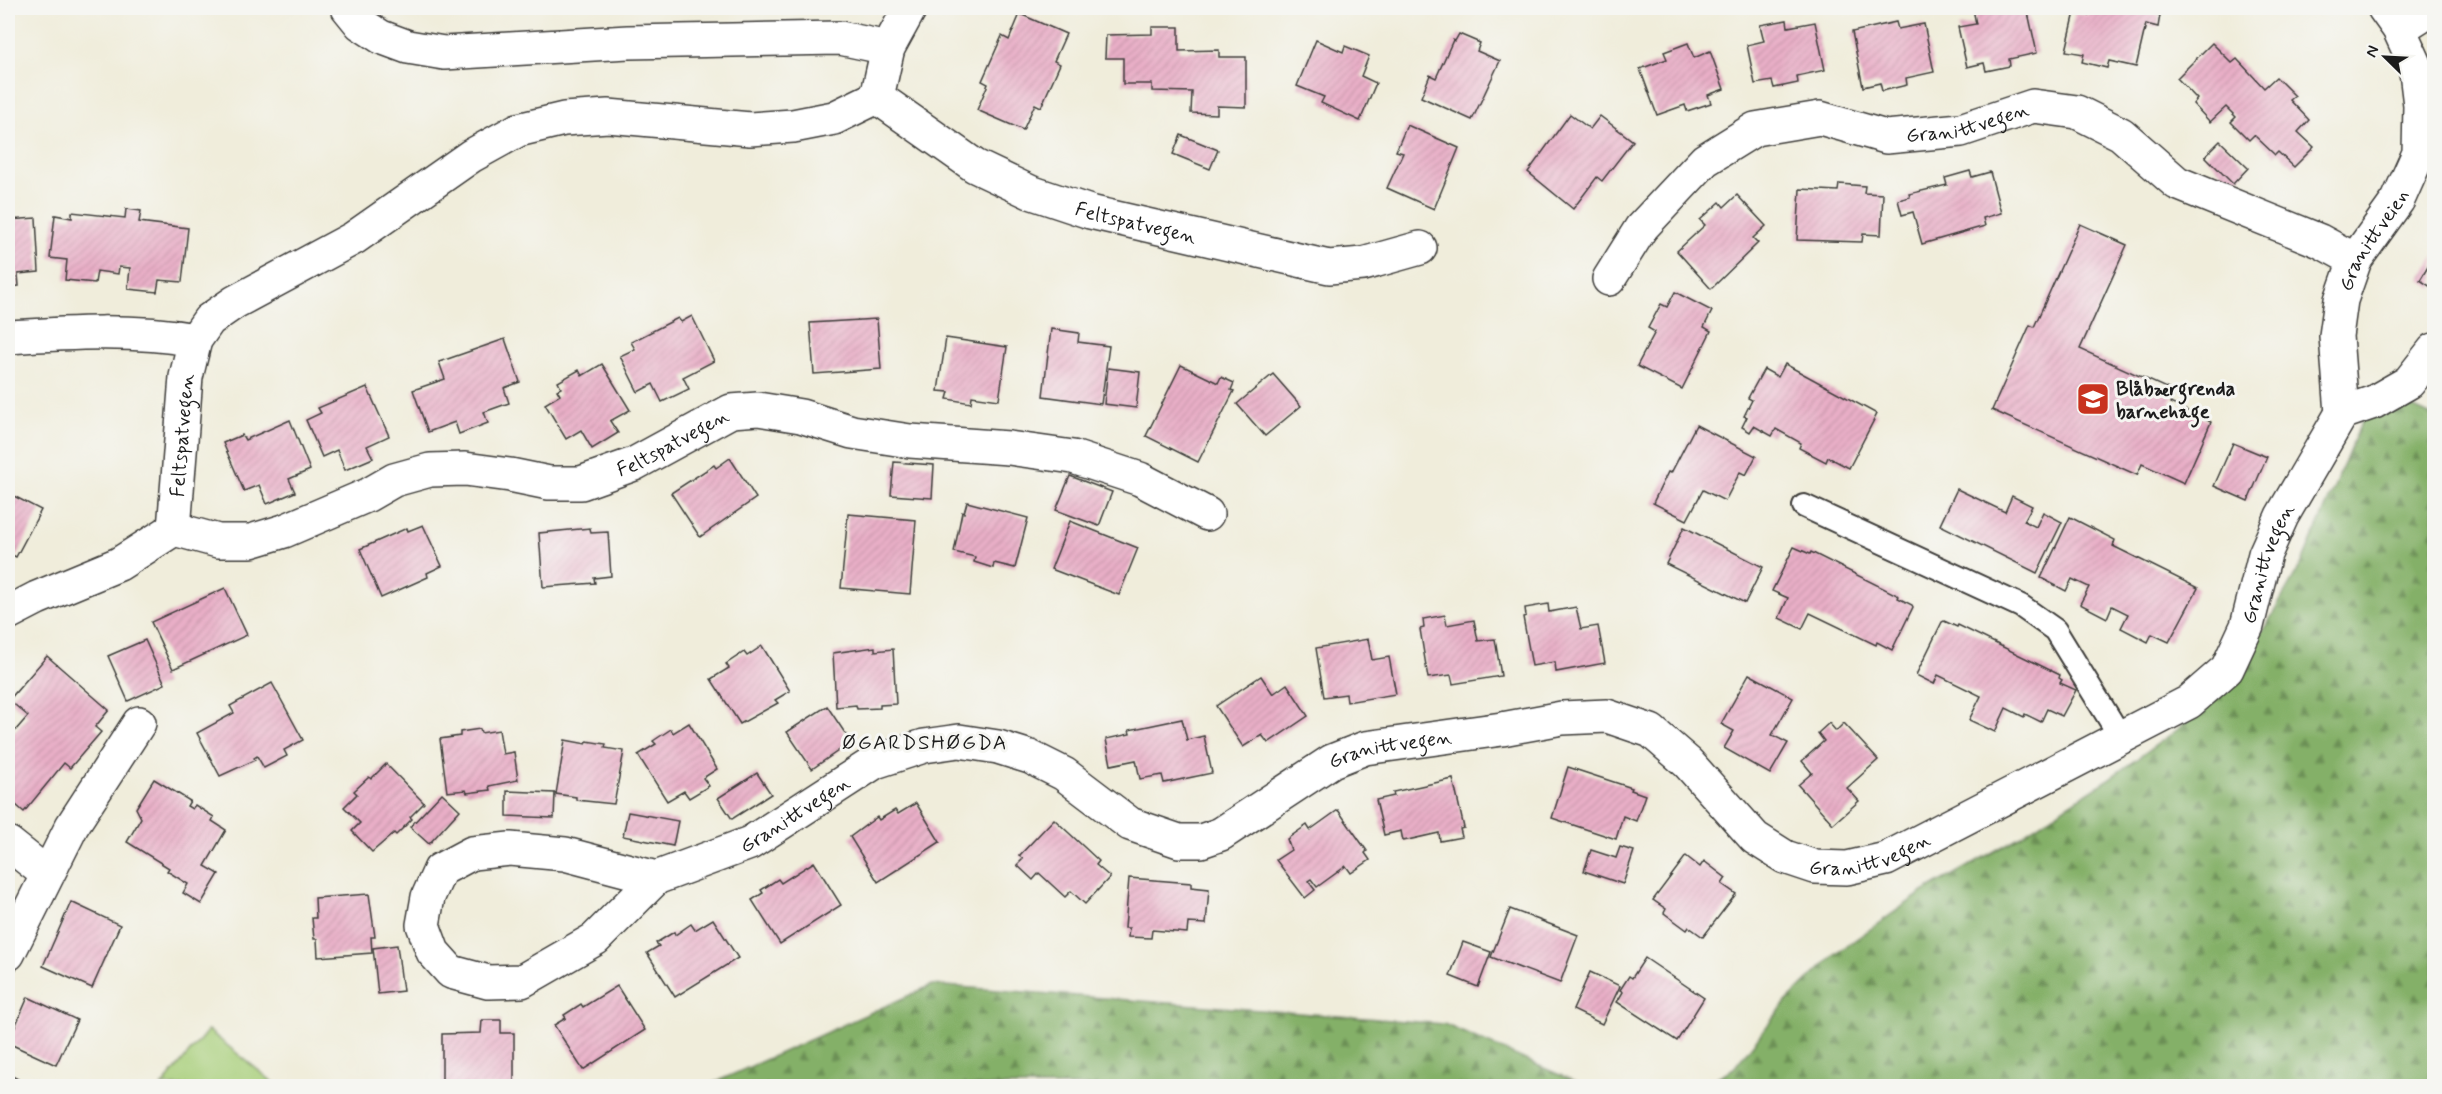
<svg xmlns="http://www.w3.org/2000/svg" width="2442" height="1094" font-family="Mynerve,sans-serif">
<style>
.green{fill:#a6cd77;stroke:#61744a;stroke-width:1.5}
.forest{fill:url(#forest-firs);stroke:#506642;stroke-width:1.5}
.building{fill:url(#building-hatch)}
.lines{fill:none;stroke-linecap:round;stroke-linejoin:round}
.lane-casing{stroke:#3c3b39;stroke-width:26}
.street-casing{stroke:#3c3b39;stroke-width:36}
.lane{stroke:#fff;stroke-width:22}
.street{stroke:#fff;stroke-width:33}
.labels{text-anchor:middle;stroke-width:6;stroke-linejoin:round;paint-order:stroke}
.street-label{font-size:20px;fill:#1c1c1c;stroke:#f6f6f2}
.poi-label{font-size:20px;font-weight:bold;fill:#1c1c1c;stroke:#f6f6f2;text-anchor:start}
.neighbourhood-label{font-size:21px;letter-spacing:1.5px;fill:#1c1c1c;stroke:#f6f6f2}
</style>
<defs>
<pattern id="forest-firs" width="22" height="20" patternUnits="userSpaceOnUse" patternTransform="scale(1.5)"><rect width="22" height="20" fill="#84b068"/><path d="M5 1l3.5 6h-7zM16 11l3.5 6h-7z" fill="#6b8e55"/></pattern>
<pattern id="building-hatch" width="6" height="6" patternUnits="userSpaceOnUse" patternTransform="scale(1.5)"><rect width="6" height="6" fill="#e9afc7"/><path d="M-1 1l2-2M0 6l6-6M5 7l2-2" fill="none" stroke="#c796aa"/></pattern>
</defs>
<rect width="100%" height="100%" fill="#f6f6f2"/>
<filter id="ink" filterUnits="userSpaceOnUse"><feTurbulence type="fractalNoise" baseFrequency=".0167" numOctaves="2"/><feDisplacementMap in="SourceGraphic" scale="12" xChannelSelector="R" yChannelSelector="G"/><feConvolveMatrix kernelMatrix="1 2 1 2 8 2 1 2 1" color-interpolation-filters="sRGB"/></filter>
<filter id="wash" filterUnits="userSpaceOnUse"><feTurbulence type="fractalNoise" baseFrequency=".008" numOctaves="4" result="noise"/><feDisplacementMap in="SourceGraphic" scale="24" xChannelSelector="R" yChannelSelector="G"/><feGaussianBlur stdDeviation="1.35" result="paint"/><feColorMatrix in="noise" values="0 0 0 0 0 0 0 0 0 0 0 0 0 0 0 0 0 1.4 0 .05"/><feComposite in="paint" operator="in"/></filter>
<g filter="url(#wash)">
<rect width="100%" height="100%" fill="#f0eddb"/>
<path class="green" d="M208,1030L278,1086H162Z"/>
<g class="forest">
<path d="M2375,390L2434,417V1086H1701L1734,1068L1786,1002L1835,954L1923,892L2021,836L2107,780L2177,730L2228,677L2267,624L2302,563Z"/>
<path d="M932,985L1444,1024L1585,1086H707Z"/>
</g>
<g id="blocks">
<g class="building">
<path d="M1981,8H1999L2000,10L2027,8L2037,53L2009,59L2010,66L1986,71L1984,63L1967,67L1958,27L1976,24L1973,9Z"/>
<path d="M2089,8H2129L2160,15L2158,27L2146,24L2136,67L2109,61L2107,68L2082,62L2084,54L2066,51L2075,12L2088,15Z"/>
<path d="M1020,14L1066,34L1054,61L1060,64L1041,107L1035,104L1023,130L977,110L988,84L982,81L1002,36L1009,40Z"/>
<path d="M1787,20L1788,27L1815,22L1825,70L1797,76L1798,83L1774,88L1772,81L1755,84L1747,45L1764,41L1760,25Z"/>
<path d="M1896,22L1898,29L1924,24L1934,72L1906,78L1907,85L1882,91L1880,83L1863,87L1852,32Z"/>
<path d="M1152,27H1179V51L1219,50V57H1246V107L1217,106V114L1191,113L1192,92L1152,91V84H1123V58H1105L1106,35L1152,34Z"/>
<path d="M1459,34L1480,43L1477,51L1500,61L1472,120L1421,97L1430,75L1436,78L1453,40L1455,41Z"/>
<path d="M1316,40L1343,52L1345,46L1369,56L1361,76L1376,83L1360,121L1321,103L1324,97L1297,86Z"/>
<path d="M1688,43L1694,58L1710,51L1724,89L1708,95L1711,103L1687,111L1685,105L1657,115L1640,69L1667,59L1664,52Z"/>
<path d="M2212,43L2232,63L2237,59L2264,88L2276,77L2295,96L2290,100L2309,120L2298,132L2314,147L2294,167L2278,152L2275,155L2254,135L2249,140L2231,122L2236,117L2226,107L2210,122L2193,104L2197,99L2177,78Z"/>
<path d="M1570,114L1590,129L1600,116L1633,141L1602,181L1597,177L1573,209L1528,172Z"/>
<path d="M1407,125L1459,148L1434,209L1387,188L1403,153L1396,151Z"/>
<path d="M1181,135L1218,150L1210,169L1173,154Z"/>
<path d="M2220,141L2248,168L2233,184L2205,156Z"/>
<path d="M1970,171L1972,177L1990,172L2001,213L1983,218L1985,226L1922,244L1913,212L1902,215L1898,200L1910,197L1909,194L1947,185L1945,178Z"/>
<path d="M1839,184L1865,186L1864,193L1883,194L1881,235L1863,234L1862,242L1797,240L1800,189L1838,191Z"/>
<path d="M1737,195L1766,226L1753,238L1758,243L1711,289L1677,251L1705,225L1700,220L1720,202L1724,207Z"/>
<path d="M126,209L141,211L139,222L188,228L182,282L159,280L157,292L128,289L130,268L119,267L118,274L97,271L95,283L65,280L67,260L50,258L55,215L72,218V212L125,218Z"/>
<path d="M36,218L39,272L18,274L19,286L8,287V220Z"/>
<path d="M2080,224L2127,245L2080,349L2175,392L2170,403L2211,422L2184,483L2142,464L2137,475L1992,410L2030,325L2034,327Z"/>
<path d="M2434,257V289L2420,280Z"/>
<path d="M1675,292L1712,311L1704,327L1711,331L1682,389L1637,366L1655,332L1648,328L1661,304L1667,307Z"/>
<path d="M692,316L714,361L683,377L689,389L662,402L653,384L638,392L620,356L635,349L631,342L678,318L681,322Z"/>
<path d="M877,319L881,369L814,374L810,323Z"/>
<path d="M1051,329L1079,333L1078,342L1109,346L1101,404L1043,396Z"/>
<path d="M946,338L1007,347L999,400L972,396L971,403L947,399L949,392L938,391Z"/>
<path d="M505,339L520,382L504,388L509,403L484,412L488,423L459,434L455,422L428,432L413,390L445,379L439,362Z"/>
<path d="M602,364L630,410L610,421L618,433L592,449L581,430L566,439L545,404L560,395L557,390L561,388L558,382L579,370L582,376Z"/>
<path d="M1785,364L1877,414L1849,468L1828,457L1826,462L1799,448L1801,443L1776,429L1772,436L1754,426L1750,432L1742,427L1747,417L1744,416L1752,400L1748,398L1764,369L1778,377Z"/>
<path d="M1181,365L1218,383L1221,377L1234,383L1231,390L1234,391L1198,462L1146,436Z"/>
<path d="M1108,368L1140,372L1136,408L1104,404Z"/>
<path d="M1273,374L1301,406L1265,436L1237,404Z"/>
<path d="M367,387L389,436L367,446L373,458L345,470L337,450L322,457L306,420L321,413L318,408Z"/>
<path d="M290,420L310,470L289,479L295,492L267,504L259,485L244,491L223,443L242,435L245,440Z"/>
<path d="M1696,425L1756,456L1746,475L1740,472L1725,501L1703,490L1687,520L1653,503L1668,472L1671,473Z"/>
<path d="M2233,443L2267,457L2248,501L2214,486Z"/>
<path d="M730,458L756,498L700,537L671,493L714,465L716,468Z"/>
<path d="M894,462L934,465L932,498L891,495Z"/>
<path d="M1070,476L1112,492L1099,526L1056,510Z"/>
<path d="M1957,489L2005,512L2012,496L2032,506L2024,521L2036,527L2043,512L2062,522L2037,573L1940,525Z"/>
<path d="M8,493L41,510L16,557L8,553Z"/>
<path d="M967,502L1028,518L1015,568L994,563L993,568L974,562L975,557L954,552L962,512L964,513Z"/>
<path d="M848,514L916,520L910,594L841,588Z"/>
<path d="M2070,517L2115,540L2113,546L2198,588L2169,642L2152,634L2148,642L2121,628L2128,614L2112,606L2107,618L2080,604L2089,587L2072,579L2066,591L2041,578Z"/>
<path d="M1070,521L1138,548L1119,595L1051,569Z"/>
<path d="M423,525L442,566L427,573L428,577L381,598L360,549L407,528L408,531Z"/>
<path d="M1684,527L1763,567L1745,603L1666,564Z"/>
<path d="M590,528L591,533L608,532L611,576L594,578L595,583L543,587L539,533Z"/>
<path d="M1794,547L1810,554L1811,552L1899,596L1898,598L1912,605L1913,607L1892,650L1877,642L1876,645L1810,613L1802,629L1779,618L1788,598L1772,591Z"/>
<path d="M225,588L247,635L173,669L151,622Z"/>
<path d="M1548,604L1549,612L1576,607L1581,629L1598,626L1605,663L1556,672L1555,662L1532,666L1523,617L1526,616L1525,608Z"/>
<path d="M1445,615L1447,625L1474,620L1478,641L1495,639L1501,676L1453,684L1451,675L1428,678L1420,629L1424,628L1423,619Z"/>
<path d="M1944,621L1957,627L1958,625L2060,675L2059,678L2062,680L2060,683L2076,690L2062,716L2047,709L2041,722L2025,714L2024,717L2006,708L1995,732L1969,720L1981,696L1938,675L1934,684L1916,675L1942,622Z"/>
<path d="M1368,639L1372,660L1389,657L1396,694L1347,702L1346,694L1324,697L1316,648Z"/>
<path d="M145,640L165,684L128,701L108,656Z"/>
<path d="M762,646L790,691L775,700L778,703L740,724L711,679L729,668L726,664L744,652L747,656Z"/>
<path d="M875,647V651L893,649L896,704L880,705V708L857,709L856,705L836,707L833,653Z"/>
<path d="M47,656L109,710L95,727L101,732L70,768L64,763L24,812L8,798V739L28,716L9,700Z"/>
<path d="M1749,674L1793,698L1772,735L1788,743L1770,774L1724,748L1734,731L1721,724Z"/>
<path d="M1261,676L1273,694L1287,684L1308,716L1268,743L1262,735L1243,747L1216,706Z"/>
<path d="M272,683L303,740L284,750L287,756L264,768L257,756L254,758L255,760L220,776L197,733L234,713L230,706Z"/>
<path d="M827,706L851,742L812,769L787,732Z"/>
<path d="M1182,719L1187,740L1204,736L1212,773L1164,783L1162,775L1140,779L1136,760L1111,765L1106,739L1130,734L1129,730Z"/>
<path d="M689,723L717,769L703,778L709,786L689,798L684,791L667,801L638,755L656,744L653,741L671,729L673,733Z"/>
<path d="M1829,723L1836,731L1844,723L1878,760L1847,788L1859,801L1833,824L1798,785L1812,773L1802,761L1824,741L1818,733Z"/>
<path d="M480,729L481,733L499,730L503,754L514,752L518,780L489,786L490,790L467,793L466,790L447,792L440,739L460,736V732Z"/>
<path d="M565,740L586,744L587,741L606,744L605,748L624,751L614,804L576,800V797L556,794Z"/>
<path d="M386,764L424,803L410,817L412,819L396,835L394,833L372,852L352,831L360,823L344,807L357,794L354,791L369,777L371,779Z"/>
<path d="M1568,767L1632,788L1631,790L1645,795L1636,821L1623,816L1616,839L1552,818Z"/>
<path d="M757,773L771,794L732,819L718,798Z"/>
<path d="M154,779L190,801L187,806L192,809L195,805L214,817L212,821L226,830L205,866L219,874L201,904L183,893L188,884L167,871L169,868L127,842L141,818L136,808Z"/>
<path d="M1453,779L1464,828L1460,829L1462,837L1440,841L1439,833L1403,841L1401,831L1384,835L1376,800L1394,796L1393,792Z"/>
<path d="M507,791L555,793L554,818L507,816Z"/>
<path d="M442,793L460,810L429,844L410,827Z"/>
<path d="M916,803L940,842L878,882L850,837L877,817L879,820L895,810L898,814Z"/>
<path d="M1338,810L1367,851L1365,853L1370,860L1351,873L1346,866L1317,887L1311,879L1308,881L1315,890L1305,898L1276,860L1291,850L1287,839L1307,825L1310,830Z"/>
<path d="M628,812L678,821L673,846L623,836Z"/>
<path d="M1054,819L1099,861L1096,865L1110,877L1085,904L1071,891L1065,897L1039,873L1033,880L1017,865L1023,859L1019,856Z"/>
<path d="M1620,847L1634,851L1623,884L1584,871L1591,850L1616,858Z"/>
<path d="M1686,856L1700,867L1704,861L1726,878L1722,884L1736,894L1703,937L1689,927L1687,930L1664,913L1666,909L1653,900Z"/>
<path d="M814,862L841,905L780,944L752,900L763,893L761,890L778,879L781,883Z"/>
<path d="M1129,878L1191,883V887L1209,889L1206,924L1188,923L1187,933L1152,930L1151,938L1128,937L1129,928H1125Z"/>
<path d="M369,894L375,937H371L372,953L318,957L317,939H314L312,918H316L315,898Z"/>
<path d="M71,902L120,925L92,988L43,966Z"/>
<path d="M1510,909L1578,935L1560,983L1491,957Z"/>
<path d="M713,919L738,958L675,997L647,953L659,946L656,943L674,932L675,935L691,924L695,930Z"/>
<path d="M1463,942L1491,952L1478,987L1450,976Z"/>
<path d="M397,945L403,991L378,994L373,948Z"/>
<path d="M1645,958L1704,998L1677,1041L1617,1002L1623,992L1620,990L1629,976L1632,978Z"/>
<path d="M1590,972L1620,986L1602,1024L1573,1010Z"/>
<path d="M617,986L645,1030L583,1070L554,1025L566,1018L564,1015L581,1004L583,1007Z"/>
<path d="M28,997L77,1020L56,1065L8,1043Z"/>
<path d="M482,1020H501V1033H514V1086H442V1034L481,1033Z"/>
<path d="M8,1074L18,1079L14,1086H8Z"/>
</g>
</g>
</g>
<g filter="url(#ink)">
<use href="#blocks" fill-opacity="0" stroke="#3c3b39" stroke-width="1.5"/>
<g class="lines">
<g class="lane-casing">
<path id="lane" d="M1804,506L2021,606L2055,630L2120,736"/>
</g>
<g class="street-casing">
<g id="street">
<path d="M348,8L361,24L381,37L408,47L444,53L628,42L840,38L888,48"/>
<path id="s1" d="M910,8L888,48L877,97L975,166L1030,192L1090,212L1329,267L1363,264L1420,248"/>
<path d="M2399,29L2432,8"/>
<path id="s2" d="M1609,279L1641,228L1705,160L1755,129L1820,118L1886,137L1961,130L2033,106L2077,112L2121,134L2177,183L2320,241L2355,260"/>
<path d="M8,337C69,333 134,329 195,340"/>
<path id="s3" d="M2342,413L2336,336L2341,300L2355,260L2398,200L2419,153L2420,105L2415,64L2399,29L2384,8"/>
<path d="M2342,413L2374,402L2409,382L2434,350"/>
<path id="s4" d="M174,529L186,377L195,340L209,320L235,302L354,238L471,156L518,130L564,119L608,116L750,129L793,126L834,118L877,97"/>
<path id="s5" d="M8,613L37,598L119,564L174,529L218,541H251L284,531L368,495L394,480L430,470L465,469L510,475L549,483H581L634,464L731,411L758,409L801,416L852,432L910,441L1009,448L1073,457L1140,479L1207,514"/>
<path d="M8,843L47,874"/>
<path id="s6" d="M656,878L565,854L510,849L472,853L440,870L428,897L423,925L433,952L451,972L488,982L522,981L595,939L656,878L750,843L875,762L924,746L959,741L998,747L1030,757L1064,774L1130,824L1179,841H1201L1221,834L1332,761L1365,748L1502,729L1562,718L1607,716L1651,731L1688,763L1755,838L1785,857L1815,867L1847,868L1886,859L2189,702L2227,669L2247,626L2265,554L2282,516L2342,413"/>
<path d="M8,954L72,826L139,723"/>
</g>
</g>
<use href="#lane" class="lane"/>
<use href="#street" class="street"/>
</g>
</g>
<defs>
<g id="school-square" transform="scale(1.725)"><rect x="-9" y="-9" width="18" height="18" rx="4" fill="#c8321e" stroke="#f6f6f2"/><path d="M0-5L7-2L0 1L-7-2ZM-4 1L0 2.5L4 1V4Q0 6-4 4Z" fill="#fff"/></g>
</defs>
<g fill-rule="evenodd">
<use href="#school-square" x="2093" y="399"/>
</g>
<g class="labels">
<g class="street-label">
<text dy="7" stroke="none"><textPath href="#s2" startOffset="430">Granittvegen</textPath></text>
<text dy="7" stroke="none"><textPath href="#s1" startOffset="387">Feltspatvegen</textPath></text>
<text dy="7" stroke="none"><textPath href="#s3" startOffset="182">Granittveien</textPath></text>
<text dy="7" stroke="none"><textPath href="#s4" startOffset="94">Feltspatvegen</textPath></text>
<text dy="7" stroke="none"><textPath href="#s5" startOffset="711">Feltspatvegen</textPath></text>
<text dy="7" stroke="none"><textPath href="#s6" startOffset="2458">Granittvegen</textPath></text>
<text dy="7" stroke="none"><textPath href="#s6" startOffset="1398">Granittvegen</textPath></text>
<text dy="7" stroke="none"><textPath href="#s6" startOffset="734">Granittvegen</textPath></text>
<text dy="7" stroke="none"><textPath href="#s6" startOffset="1938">Granittvegen</textPath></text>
</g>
<g class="poi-label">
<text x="2116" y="395">Blåbærgrenda<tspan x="2116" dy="23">barnehage</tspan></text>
</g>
<g class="neighbourhood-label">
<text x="925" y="749">ØGARDSHØGDA</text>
</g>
</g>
<rect width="2442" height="1094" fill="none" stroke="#f6f6f2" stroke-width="30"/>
<g transform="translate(2385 57) rotate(294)" stroke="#f6f6f2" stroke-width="4.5" paint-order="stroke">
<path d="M0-4.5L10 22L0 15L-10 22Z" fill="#1c1c1c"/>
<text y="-9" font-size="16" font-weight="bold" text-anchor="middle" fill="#1c1c1c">N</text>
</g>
</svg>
